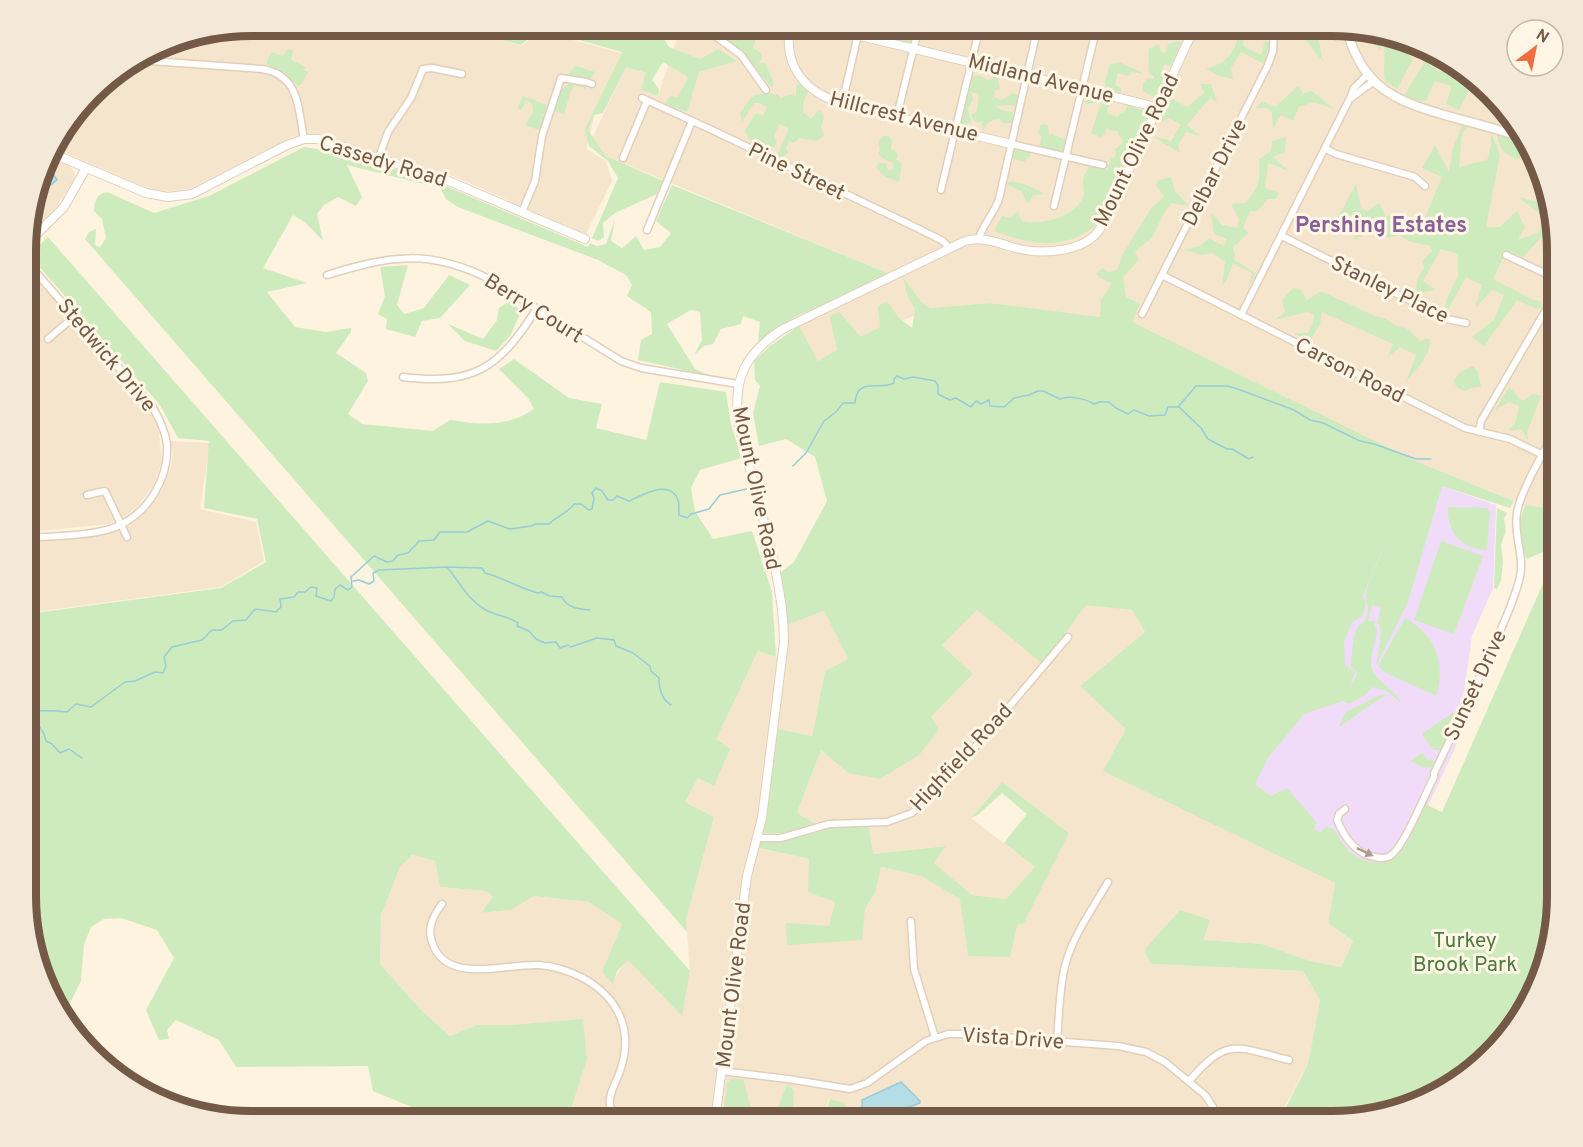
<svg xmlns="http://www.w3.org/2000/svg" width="1583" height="1147" font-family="Overpass,sans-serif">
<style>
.residential{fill:#f5e5cd}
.education{fill:#f0dcf9}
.green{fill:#ceebbe;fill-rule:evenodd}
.water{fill:#b4dde7;stroke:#99ccd9;stroke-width:1.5}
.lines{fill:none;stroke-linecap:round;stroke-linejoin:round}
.stream{stroke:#99ccd9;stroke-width:1.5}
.minor-casing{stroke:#e1cfbb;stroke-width:9}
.tertiary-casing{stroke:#e1cfbb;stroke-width:10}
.secondary-casing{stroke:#e6d0b9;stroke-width:11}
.minor{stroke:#fff;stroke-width:6}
.tertiary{stroke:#fff;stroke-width:8}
.secondary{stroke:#fff;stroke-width:8}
.oneway{fill:#ac9b90}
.labels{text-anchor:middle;stroke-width:6;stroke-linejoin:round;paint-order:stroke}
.street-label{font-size:21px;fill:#745946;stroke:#fff6e6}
.park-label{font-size:21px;fill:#4d7a3e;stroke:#fff6e6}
.neighbourhood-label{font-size:22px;font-weight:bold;fill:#886198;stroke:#fff6e6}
.rim{fill:none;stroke:#745946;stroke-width:8}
</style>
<rect width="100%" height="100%" fill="#fdf3df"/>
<g class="residential">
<path d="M251,26H460L521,46L540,31L621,53L596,110L586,149L606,161L612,181L586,234L453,176L320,134L294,136L191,188L173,191L153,190L142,186L52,147L102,82L165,43Z"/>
<path d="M681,26H1346L1418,43L1470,72L1534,151L1557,237V518L1418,462L1131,322L990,303L930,308L817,361L799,326L897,277L606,156L592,139L626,66L647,74L641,90L658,96Z"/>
<path d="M47,156L69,165L75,174V179L53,212L27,236V222Z"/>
<path d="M27,268L148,407L158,427L162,461L154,484L138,506L125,516L110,524L27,532Z"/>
<path d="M171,441L210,443L200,509L256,522L264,561L221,587L27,613V542L101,534L130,526L148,510L163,489L171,465L173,454Z"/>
<path d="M1086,604L1132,610L1145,632L1081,685L1335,883L1328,923L1353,941L1341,967L1310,961L1262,944L1202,940L1151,964L1303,971L1320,1000L1308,1064L1277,1121H919L922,1115L899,1121H848L829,1099L824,1121H567L512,1025H476L450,1036L422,1011L380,964L381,915L400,867L412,855L435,861L440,887L486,891L493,898L482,913L511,910L534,896L589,902L622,924L602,972L613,983L618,972L628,959L682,1015L690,971L686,919L714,817L685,802L698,778L714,786L715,739L758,651L783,659L787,625L824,611L848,659L825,671L812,736L775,728L756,848L809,859L835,902L829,926L861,940L865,909L876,891L881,867L921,876L961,899L1017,925L1069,833L1002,782L971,818L1035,867L1006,899L972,895L934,863L945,846L873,854L823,829L797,813L821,750L848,773L931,717L973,674L942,645L977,609Z"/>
</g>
<path class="education" d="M1439,485L1496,505L1493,588L1472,636L1456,746L1400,865L1375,874L1250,788L1397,497Z"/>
<g class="green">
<path d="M444,26H499L509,28L512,38L525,26L584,27L587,26H622L639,31L675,26L666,28L662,35L669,47L700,59L718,49L737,61L699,72L687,112L665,104L670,96L678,97L688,77L663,62L652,80L659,89L658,96L641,90L646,73L626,67L603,113L594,115L588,130L606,156L663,181L657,194L615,213L603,223L604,237L598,241L592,238L618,178L608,161L589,146L585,129L622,52L540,29L521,45Z"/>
<path d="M720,26H738L745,35L756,39L753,48L761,53L762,59L758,63H765L774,83L772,88L739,50L723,38L726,35L722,31L717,33L712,30V28Z"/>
<path d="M863,26H887L890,29L889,35L894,31L912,35L913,39L909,44L864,33Z"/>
<path d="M1178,26H1187L1182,35L1168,37L1158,32L1160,29L1179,30Z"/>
<path d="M1244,26H1254L1247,39L1244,40L1243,46L1261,55L1265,42L1268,41L1270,43L1264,64L1241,52L1231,68L1233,79L1219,76L1206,69C1236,59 1231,50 1244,26Z"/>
<path d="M1308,26H1316L1323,62L1301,34Z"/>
<path d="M1381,34L1409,40L1407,43L1412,61L1397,89L1385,81C1382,69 1387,56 1383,45L1379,50L1377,46Z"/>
<path d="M1182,41L1170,67L1166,63L1163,67V71L1167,73L1155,98L1143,91V83L1148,78L1153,79L1154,77L1148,72L1149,49L1159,44L1161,52L1165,53L1169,43Z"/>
<path d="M288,49L293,50L291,60L306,67L304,70L308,72L302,83L298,86L284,73L266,64L271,52L283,56Z"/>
<path d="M1425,61L1439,71L1466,75L1468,72L1484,90L1469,89L1459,110L1446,104L1452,86L1435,81L1425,102L1404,96Z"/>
<path d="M1119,62L1145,74L1132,72L1129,76L1118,73L1115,85L1121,88V93L1107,91L1105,81L1110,64Z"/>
<path d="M576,66L595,72L592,78L585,79L570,76L569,73Z"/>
<path d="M997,71L1000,74L998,80L1000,90H995L994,97L1001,100L1013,93L1018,95L1019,99L1017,105L1015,107L1013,105L998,106L996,104V106L1001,110L1013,112V123H1002L999,119C990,120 986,123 983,132L982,120L978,123L972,119V114L977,111L979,94L971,92L973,99L968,109L971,122L962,128L959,126L971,77L978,75L987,80L992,79L993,72Z"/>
<path d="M571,83L584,84L586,89L575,85L571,90L564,114L554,111L562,89Z"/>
<path d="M801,83L809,90L803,103V112L811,119L820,109L824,118L821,128L824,135L817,141L799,138L794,143L789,141L786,148L788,153L779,159L776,158L789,128L779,124L774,136L777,142L775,146L769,148V150L764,151L748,138L745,130L756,113L763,116L767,107L759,103H754L742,122L740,113C754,93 752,93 777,94L781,98L791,94L796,97V86Z"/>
<path d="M1200,84H1211L1217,102L1210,98L1187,125L1200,136L1186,132L1178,145L1180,153L1152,136L1171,141L1181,125L1169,118L1159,123L1171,98L1187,107L1204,93Z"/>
<path d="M1298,86L1303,93L1312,91L1334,109L1313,102L1299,107L1293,121L1281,115L1273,128L1272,113L1267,108H1256L1262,101L1275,107Z"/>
<path d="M523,96L547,105L544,115L534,112L544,116L539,130L525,125L533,112L532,103L526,101L521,110L517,109Z"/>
<path d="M1087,96L1118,102L1111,103L1107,109L1108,114L1118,117L1120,113L1125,112L1127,105L1149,113L1096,225C1064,252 1029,244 994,231L1002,216L1010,218L1018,211L1022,221C1041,226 1078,217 1084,194C1085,190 1082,184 1083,179C1084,175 1088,170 1089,166L1107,170L1111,159L1116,155L1115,149L1120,146L1123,140L1118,135V131H1112L1106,127V134L1101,137L1091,133C1094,123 1097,117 1099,108L1102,106L1099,102L1087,104L1084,102Z"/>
<path d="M1044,124L1048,125L1049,135L1051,133L1067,141L1065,152L1042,148L1040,144L1042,136L1038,134L1040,125Z"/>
<path d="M1462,125L1469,126L1462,133L1459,168L1472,163L1487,161L1491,145V132L1500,155L1486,227H1500L1517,211L1525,227L1518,240L1539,232L1544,217L1518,197L1549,205L1553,220L1551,227L1523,257L1506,251L1493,279L1533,300L1540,301L1542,307L1537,309L1517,300L1484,346L1472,337L1494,320L1504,295L1493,290L1475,308L1482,285L1466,277L1449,308L1445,309L1446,300L1458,276V254L1441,249L1423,281L1436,290L1416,293L1417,279L1424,268L1422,261L1432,251L1430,246L1408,241L1400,235L1387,238L1383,231L1376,228L1354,240L1360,219L1352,215L1336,221L1356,184L1361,208L1368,211L1379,203L1386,217L1395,212L1403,229L1421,227L1442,177L1422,168L1435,145L1449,172L1453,148Z"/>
<path d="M1497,133L1527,142L1531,147L1529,153L1517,159C1505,155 1497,146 1497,133Z"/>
<path d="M883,136H888L892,141L891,149L895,150L898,155L896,159L902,164L899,181C889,180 882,176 876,167L879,163L887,164L888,171L894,168L893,163L884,159L878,154L880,149C877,144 879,140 883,136Z"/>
<path d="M1286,137L1285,152L1273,157L1289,171L1268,163L1265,188L1279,193L1276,199H1267L1258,211H1250L1243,228L1249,233L1233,247L1235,255L1234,260L1256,273L1249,286L1252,273L1233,264L1226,281L1222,286L1225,262L1213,253L1201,255L1184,250L1200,246L1209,238L1224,246L1227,239L1214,234L1211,212L1222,225L1237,228L1239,219L1231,204L1245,203C1260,187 1260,181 1259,159L1271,151L1272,141Z"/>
<path d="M304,147L349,154L441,184L588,247L590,243L597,246L606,244L615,219L611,241L622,248L636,236L644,250L660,247L671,233L656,221L672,185L890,274L795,317L758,342L760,322L743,316L741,324L721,329L713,344L704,346L694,355L702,340L700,312L691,310L667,324L695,369L711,376L638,360L641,340L652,334L651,312L627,296L632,285L626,275L598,260L458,207L446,199L440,188L347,165L362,197L356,206L338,197L324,205L317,214L323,241L305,222L293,215L263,268L307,283L267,292L295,327L326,332L351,328V332L336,353L366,373L368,381L348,414L362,424L433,431L450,420C480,425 508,427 534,409L528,398L499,369L514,359L569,398L602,404L596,428L646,440L660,382L726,392L731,425L742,458L700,470L691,488L695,511L713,539L752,531L772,592L776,657L758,651L716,739L730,749L714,786L698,778L685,802L714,817L686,919L687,932L85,239L89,232L96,229L95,245L100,247L106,238L102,219L94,211C95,201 96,194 107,192L154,213L209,196Z"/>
<path d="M1014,148L1031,151L1029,159L1027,158L1024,162L1011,158Z"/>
<path d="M1171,177L1175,191L1189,206L1172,203L1164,213L1152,238L1135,251L1139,260L1123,277L1126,297L1140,304L1132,322L1418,462L1514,501L1510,508L1442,486L1408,602L1376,666L1381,634L1379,624L1377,623L1381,607L1372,605L1368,621L1375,622L1374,625L1377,628V630L1374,629L1377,631C1376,643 1370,653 1371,665C1373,681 1395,688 1401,703L1387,691L1372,687L1364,696L1349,704L1343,701L1304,714L1268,758L1255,784L1271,796L1287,788L1317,823L1314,829L1321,833L1325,827L1333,828C1338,836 1343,845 1349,851C1363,865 1390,868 1402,850C1412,837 1418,819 1425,804L1442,812L1557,552V910L1540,982L1511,1034L1431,1098L1332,1121H1279L1308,1064L1320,1000L1303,971L1151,964L1144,950L1180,910L1210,920L1203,940L1262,944L1310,961L1341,967L1353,941L1328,923L1335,883L1103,771L1126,729L1080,686L1145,632L1132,610L1086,605L1043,664L977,610L942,645L973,674L931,717L939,730L919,755L880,779L848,773L821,750L797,813L819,826L787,833H763L774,728L812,736L825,671L848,659L824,611L787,625L780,573L794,562L827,501L815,457L786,439L759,446L753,413L760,386L755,380L754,361L770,346L799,326L818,361L837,350L830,316L839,312L861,337L880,327L878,306L887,301L899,318L912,328L915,309L907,295L903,277L920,301L930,308L990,303L1100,317L1101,300L1112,283L1102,279L1096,274L1102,268L1109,272L1117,270L1123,254L1151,208L1164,197L1156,185L1158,180ZM1383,549C1379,563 1369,578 1366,593C1365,602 1371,608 1365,620C1362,624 1358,625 1356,630C1353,639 1351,661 1351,668L1356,671L1357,674L1349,688L1355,672L1345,665L1344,642L1352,622L1362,616L1366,604L1363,595Z"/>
<path d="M1012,181L1027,185L1045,194L1033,195L1028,204L1021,191L1006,184Z"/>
<path d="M48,237L690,971L682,1016L628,960L617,971L613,984L602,972L622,924L589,902L534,896L511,910L481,913L493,897L486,891L440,887L435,861L412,855L400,867L381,915L380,964L422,1011L450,1036L476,1025H512L583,1019L587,1059L567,1121H446L373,1091L368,1066L236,1067L219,1040L176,1020L167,1030L169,1039L159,1040L146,1010L174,958L157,930L121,918L104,919L91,927L84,944L81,981L63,1017L56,1008L27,925V614L221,588L266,562L257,519L204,508L209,441L178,438L160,405L29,255Z"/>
<path d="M408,265L397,305L404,314L424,308L449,275L470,285L440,318L422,321L415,337L386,329L387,319L378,314L385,296L380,267Z"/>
<path d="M1293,288L1300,289L1307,300L1321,291L1375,316L1384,318L1398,327L1406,328L1420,341L1429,338C1434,353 1414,371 1406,382L1416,355L1400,347L1387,358L1393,344L1322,312L1320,324L1310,341L1294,333H1308L1313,323L1314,314L1307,312L1275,320L1285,312L1282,300Z"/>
<path d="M511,300L521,312L510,336L496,351L465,341L448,324L483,339L497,320L499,308Z"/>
<path d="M1545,332L1554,345L1557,343V368L1554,369L1556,358L1553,355L1548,359L1551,346L1542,339Z"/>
<path d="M1473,366L1478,372L1481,387L1472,388L1465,391L1458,388L1453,382L1460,372Z"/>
<path d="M1509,387L1523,401L1534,394L1541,396L1527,432L1528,440L1521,429L1509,431L1516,421L1519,406L1509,402L1495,410Z"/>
<path d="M1550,455L1557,456V477L1555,473H1543Z"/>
<path d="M1525,505L1555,509L1557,507V545L1552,544L1547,550L1527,559C1519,544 1518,521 1525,505Z"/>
<path d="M1448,507L1487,508L1490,512L1487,550C1462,550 1446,531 1448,507Z"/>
<path d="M1497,508L1507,513L1504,518L1506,530L1501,545L1503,563L1501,580L1497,589L1494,588Z"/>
<path d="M1441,541L1483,556L1454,634L1414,620Z"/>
<path d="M1405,618C1434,633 1447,664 1436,696L1384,672L1378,666Z"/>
<path d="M1386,694L1397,708L1386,695C1373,702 1355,717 1339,727L1346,712L1380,695Z"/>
<path d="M1460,708L1441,750H1433L1423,736V733Z"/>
<path d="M1422,753L1429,761L1431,759L1434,761L1433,767L1424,768L1410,761Z"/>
<path d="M1002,782L1069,833L1024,923L1017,925L1010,957L968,956L960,899L921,876L881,867L876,891L865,909L862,940L787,945L786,923L829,926L835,902L808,892L809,859L758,848L760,841H778L823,829L868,823L873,854L946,846L934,863L972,895L1006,899L1035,867L1004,843L1027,814L1002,793L979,814L971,818Z"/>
<path d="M731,1079H743L752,1112L768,1113L756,1121H723L727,1083Z"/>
<path d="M787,1084L794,1090L792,1121H770L777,1111Z"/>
<path d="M830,1099L845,1103L848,1121H824Z"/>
</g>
<g class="water">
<path d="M42,174L47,176L54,175L57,180L42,192L38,187Z"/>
<path d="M901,1082L920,1101V1103C906,1109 875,1116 862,1109V1100Z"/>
</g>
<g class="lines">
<g class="stream">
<path d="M1179,407L1201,428L1208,439L1227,449H1232L1249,459L1253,457"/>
<path d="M793,466L806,453L824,421L836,412L843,403H855C857,376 879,391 894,383V379L897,376L904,379L913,377L935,381L938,385V394L950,400L956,398L971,407L976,401L981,404L989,400L990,406L1004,407L1014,398L1029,395L1038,391H1043L1060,399C1069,395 1086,399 1094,404L1099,402H1109L1116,408L1128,414L1134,410L1149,416L1165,415L1168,407H1178L1196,386H1227L1235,388L1294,410L1310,420L1323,423L1360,441L1374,444L1416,459H1431"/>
<path d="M447,567L482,568L485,573C504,578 519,588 538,593L541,592L550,596L562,597C567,608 579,609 590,610"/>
<path d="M353,581L359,580L369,584L374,581L373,573L379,570L447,567C460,583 468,600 486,610C496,616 509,616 518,623L517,626L529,631L536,639L545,643L556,642L560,648L568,645L571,647L597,638L614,640L616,646L633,653L650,666L651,671L659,678C659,689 661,699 671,705"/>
<path d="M27,711C40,711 53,710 67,712L76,704L91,707L125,682L135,681L155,672L163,673L166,666L164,657L172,647L202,640L212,630H222L233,621L246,620L255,609L276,612L281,607L280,599L294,597L298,592H305L311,587L317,588L316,596L331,601L334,597L335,589L340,585L348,590L352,587L351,577L374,556L387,562L393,561L398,555L408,553L419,541L434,540L440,532H467L488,521L510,529L531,526L536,524H549C557,516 568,513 574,504H581L589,510L592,509L594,498L592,493L596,488L602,491L608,500H613L617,496L629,501C641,496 670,478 678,500C680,505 678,510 679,515L687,518L691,514L709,509L720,495L751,488"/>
<path d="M27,722L35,719L44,734L46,741L52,744L60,753L69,749L82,758"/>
</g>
<g class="minor-casing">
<g id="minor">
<path d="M702,26L741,55L766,90"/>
<path d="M1419,48L1422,45"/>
<path d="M137,60L262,69C300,75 298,109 304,139"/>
<path d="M642,98L710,129L915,227L943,241L949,248"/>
<path d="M1351,98L1374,81"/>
<path d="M842,104L860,26"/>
<path d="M897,116L919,26"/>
<path d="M1011,144L1103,165"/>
<path d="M1326,149L1336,154L1415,177L1425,186"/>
<path d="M379,157L388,132L411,98L423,69L432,68L462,74"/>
<path d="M623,158L647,101"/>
<path d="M941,190L980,26"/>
<path d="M1054,206L1097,26"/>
<path d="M522,212L535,181L542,136L561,78L586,82L592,84"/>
<path d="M647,230L692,121"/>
<path d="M1282,236L1447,319L1466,323"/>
<path d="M979,239C982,225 994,214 999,199L1038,26"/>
<path d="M1506,255L1557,279"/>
<path d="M27,262L152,406C159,418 165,430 167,444C169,478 149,512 118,526C97,536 52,536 27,538"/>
<path d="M327,275C389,256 429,248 491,280L621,361L641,368L738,384"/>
<path d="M1162,275L1465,428L1510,439L1543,455"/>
<path d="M1142,314L1268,65L1273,51L1274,26"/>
<path d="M1241,315L1350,98L1354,88L1368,74"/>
<path d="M48,339L75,316"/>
<path d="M403,377C475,386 500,367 537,308"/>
<path d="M1479,432L1481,421L1557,291"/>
<path d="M87,495L105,491L127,537"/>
<path d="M1345,809L1339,814L1337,820C1343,834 1352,849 1367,855C1374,857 1384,860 1390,856C1404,847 1425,794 1434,777V773C1453,734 1472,694 1490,653C1501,630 1512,606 1519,581C1526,558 1513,537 1517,513C1520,491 1546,449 1557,427"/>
<path d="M758,838H781L829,824L887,822L912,813L932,795L975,747L1068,637"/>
<path d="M442,904C433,916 427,928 432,942C446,986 505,963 539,965C554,966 569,971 583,978C619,998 634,1031 620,1071C617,1081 608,1094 610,1105C611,1114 618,1117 625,1121"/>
<path d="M911,921L914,969L935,1037"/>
<path d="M1057,1042C1059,1017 1059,990 1065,966C1072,937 1093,908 1108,882"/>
<path d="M721,1071L788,1079L850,1089L867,1083L926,1041L948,1034H961L1118,1046L1146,1052L1165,1062L1205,1095L1213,1107L1216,1121"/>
<path d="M1189,1081C1228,1036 1236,1047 1289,1060"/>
</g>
</g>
<g class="tertiary-casing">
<g id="tertiary">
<path d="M790,26C783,69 807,94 847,105L1011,144"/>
<path d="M819,26L1148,105L1157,109"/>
<path d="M49,152L146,193L168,197L192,194L287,145L304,139H319L444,179L585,239"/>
<path d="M27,244L64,207L86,168"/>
<path d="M715,1121L744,898L747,876L762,818L784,642C784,572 753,493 739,424C732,380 745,353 783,329L965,241C983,236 998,243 1015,248C1038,254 1077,253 1095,235C1102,228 1105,220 1110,211L1195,26"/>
</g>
</g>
<g class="secondary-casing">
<path id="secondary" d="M1346,26C1361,90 1398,102 1455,118C1478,124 1500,130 1522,137"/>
</g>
<use href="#minor" class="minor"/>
<use href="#tertiary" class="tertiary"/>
<use href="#secondary" class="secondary"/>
</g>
<defs><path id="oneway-solid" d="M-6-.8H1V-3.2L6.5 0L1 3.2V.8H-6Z" transform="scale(1.5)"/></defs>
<use class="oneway" href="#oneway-solid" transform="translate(1365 852) rotate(26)"/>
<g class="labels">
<g class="street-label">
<text transform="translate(1041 78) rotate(14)" y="7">Midland Avenue</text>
<text transform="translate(904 116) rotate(14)" y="7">Hillcrest Avenue</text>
<text transform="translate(1136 150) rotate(-64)" y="7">Mount Olive Road</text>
<text transform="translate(383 161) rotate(17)" y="7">Cassedy Road</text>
<text transform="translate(797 171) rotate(26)" y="7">Pine Street</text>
<text transform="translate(1214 172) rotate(-63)" y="7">Delbar Drive</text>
<text transform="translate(1390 289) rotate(26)" y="7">Stanley Place</text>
<text transform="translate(534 308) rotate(32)" y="7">Berry Court</text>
<text transform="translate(107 355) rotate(50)" y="7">Stedwick Drive</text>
<text transform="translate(1350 370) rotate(27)" y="7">Carson Road</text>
<text transform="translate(757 488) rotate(78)" y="7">Mount Olive Road</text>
<text transform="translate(1475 685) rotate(-65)" y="7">Sunset Drive</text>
<text transform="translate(961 757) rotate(-47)" y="7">Highfield Road</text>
<text transform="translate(733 985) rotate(-83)" y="7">Mount Olive Road</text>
<text transform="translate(1013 1038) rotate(4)" y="7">Vista Drive</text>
</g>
<g class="park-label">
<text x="1465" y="947">Turkey<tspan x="1465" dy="24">Brook Park</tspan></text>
</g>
<g class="neighbourhood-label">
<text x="1381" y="232">Pershing Estates</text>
</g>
</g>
<path d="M0 0H1583V1147H0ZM251 36H1332A215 215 0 0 1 1547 251V896A215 215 0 0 1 1332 1111H251A215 215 0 0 1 36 896V251A215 215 0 0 1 251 36Z" fill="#f4e9d9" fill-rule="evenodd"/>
<path class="rim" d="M251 36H1332A215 215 0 0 1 1547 251V896A215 215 0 0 1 1332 1111H251A215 215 0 0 1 36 896V251A215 215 0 0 1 251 36Z"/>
<g transform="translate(1535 48) rotate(32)"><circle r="28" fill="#fff6e6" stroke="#c7b7a6" stroke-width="1.5"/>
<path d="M0-4.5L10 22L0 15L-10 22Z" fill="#ed6e3f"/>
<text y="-9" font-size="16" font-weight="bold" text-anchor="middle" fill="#745946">N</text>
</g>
</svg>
